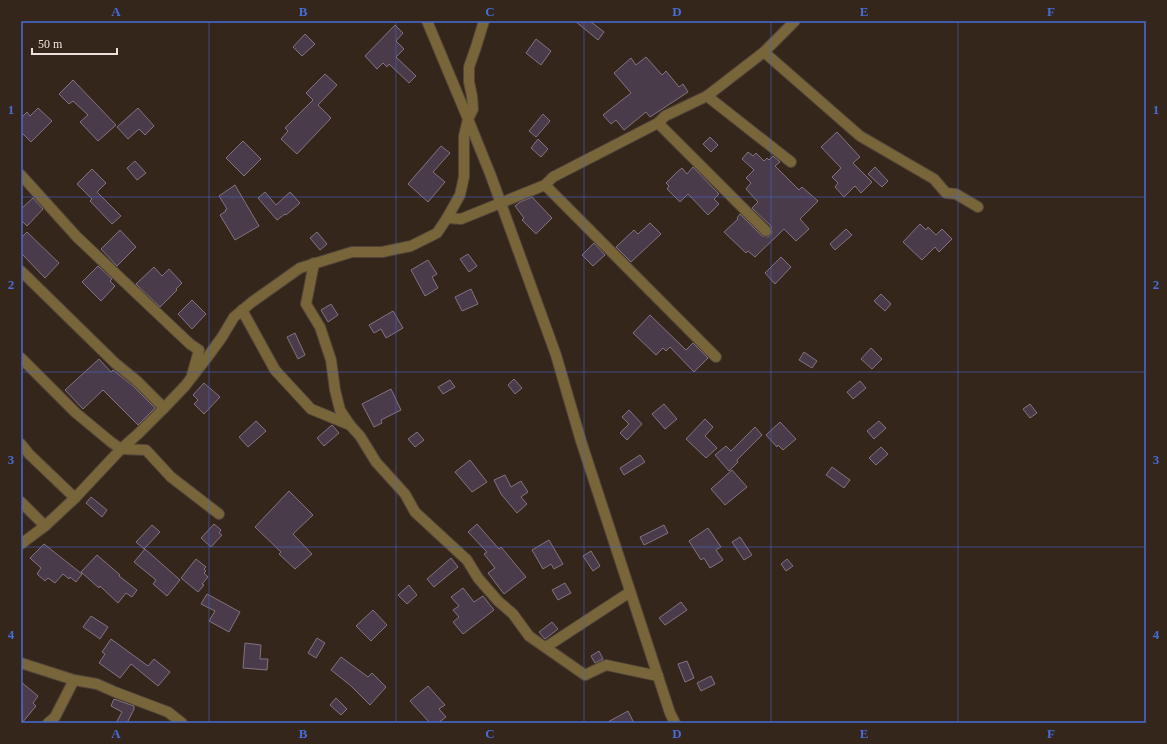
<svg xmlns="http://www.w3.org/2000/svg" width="1167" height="744" font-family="'Times New Roman',serif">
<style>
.building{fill:#493b49;stroke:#837382}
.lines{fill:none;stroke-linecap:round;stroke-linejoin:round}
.street-casing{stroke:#52443b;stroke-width:12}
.street{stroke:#786539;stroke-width:10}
.grid{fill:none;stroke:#466cd9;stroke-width:1;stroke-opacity:0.55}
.neatline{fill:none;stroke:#466cd9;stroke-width:1.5}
.grid-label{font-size:13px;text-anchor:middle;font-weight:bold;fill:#466cd9}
</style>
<rect width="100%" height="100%" fill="#35261c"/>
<g class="building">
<path d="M575,21H590L604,32L598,40Z"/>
<path d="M395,25L403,33L396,41L404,49L396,57L416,76L409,83L389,64L387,67L383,63L377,69L365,56Z"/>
<path d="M305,34L315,44L302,56L293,47Z"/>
<path d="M536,39L551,51L541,65L526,53Z"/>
<path d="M646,57L662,75L666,71L679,87L683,84L688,92L650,117L646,112L624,130L616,120L611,124L603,115L631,93L614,73L631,58L636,65Z"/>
<path d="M325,74L337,85L318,105L331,118L297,154L281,139L288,131L285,128L313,100L306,93Z"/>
<path d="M73,80L116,125L98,141L80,122L88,115L73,101L69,104L59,94Z"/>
<path d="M38,108L52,121L31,142L21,132V118L27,112L30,116Z"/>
<path d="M138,108L154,126L145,135L139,129L128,139L117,127Z"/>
<path d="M543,114L550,121L536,137L529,131Z"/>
<path d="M837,132L860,157L853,163L872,182L861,193L855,186L844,197L835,187L838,183L832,177L841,168L821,147Z"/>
<path d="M710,137L718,145L711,152L703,144Z"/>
<path d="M538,139L548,149L541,157L531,148Z"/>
<path d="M243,141L261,159L244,176L226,158Z"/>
<path d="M441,146L450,153L433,172L445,182L428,202L408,184Z"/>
<path d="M748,152L753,156L756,153L764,161L767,158L769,160L773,156L780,162L775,166L799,190L802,187L818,201L800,219L809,229L796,241L784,229L755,257L748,251L746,253L724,232L738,219L737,218L740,214L762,236L768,237L772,233L771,226L752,208L758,202L746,189L751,183L746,178L754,170L742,159Z"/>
<path d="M135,161L146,173L137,180L127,168Z"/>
<path d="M693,167L719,194L714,199L719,204L708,215L688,194L680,202L667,189L669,186L666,183L676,173L682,168L687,174Z"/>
<path d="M875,167L888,181L882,187L868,174Z"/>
<path d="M92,169L106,183L97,192L121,216L112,224L90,201L92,199L77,184Z"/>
<path d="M235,185L259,226L235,240L220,215L226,211L225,210L227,209L219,196Z"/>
<path d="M265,192L276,205L290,192L300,203L286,215L285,214L277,220L258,198Z"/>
<path d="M532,197L552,218L536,234L522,220L524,218L515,206L520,202Z"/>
<path d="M33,198L43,209L27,226L21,220V209Z"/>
<path d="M650,223L661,234L631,262L616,247L634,230L638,234Z"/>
<path d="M920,224L926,230L928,227L936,235L942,229L952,239L939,252L935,247L922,260L903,242Z"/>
<path d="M846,229L852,235L835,250L830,244Z"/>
<path d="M120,230L136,247L117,266L101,249Z"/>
<path d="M27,232L59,263L45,278L21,253V238Z"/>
<path d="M317,232L327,244L320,250L310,238Z"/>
<path d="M594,243L605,255L593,266L582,255Z"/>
<path d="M468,254L477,266L469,272L460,259Z"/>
<path d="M781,257L791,267L775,284L765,273Z"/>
<path d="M428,260L437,274L432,277L438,288L425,296L411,270Z"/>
<path d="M98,266L112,279L110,281L115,286L101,301L82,282Z"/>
<path d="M154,267L162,276L169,269L182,283L176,289L177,290L160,307L136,284Z"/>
<path d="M471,289L478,304L462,311L455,297Z"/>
<path d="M881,294L891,304L885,311L874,301Z"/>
<path d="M192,300L206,314L192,329L178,314Z"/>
<path d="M331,304L338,315L328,322L321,310Z"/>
<path d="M393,311L403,328L386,338L381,329L374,333L369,325Z"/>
<path d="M650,315L686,350L693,343L708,358L694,372L670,347L666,351L663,348L656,355L633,333Z"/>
<path d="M295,333L305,355L298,359L287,337Z"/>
<path d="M871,348L882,359L872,369L861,359Z"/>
<path d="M804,352L817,361L812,368L799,360Z"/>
<path d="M99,359L111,372L113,370L133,386L155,408L138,425L103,390L83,409L65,390Z"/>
<path d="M514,379L522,388L515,394L508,385Z"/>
<path d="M450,380L455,387L443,394L438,387Z"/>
<path d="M860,381L866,388L853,399L847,392Z"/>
<path d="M204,383L220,397L204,414L194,404L198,400L193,395Z"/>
<path d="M391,389L401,410L381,420L382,423L374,427L362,404Z"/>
<path d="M664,404L677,419L665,429L652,414Z"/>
<path d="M1030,404L1037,413L1030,418L1023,409Z"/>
<path d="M629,410L642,424L627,440L620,433L629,424L622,417Z"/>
<path d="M705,419L713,427L705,436L717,448L706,458L686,439Z"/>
<path d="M256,421L266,431L248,447L239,437Z"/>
<path d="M879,421L886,428L874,439L867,431Z"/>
<path d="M780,422L796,439L783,450L778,445L777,447L766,435Z"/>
<path d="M332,425L339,433L324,446L317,438Z"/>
<path d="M755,427L762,435L737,460L738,462L729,471L715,455L726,446L731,451Z"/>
<path d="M417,432L424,440L415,447L408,439Z"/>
<path d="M881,447L888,454L876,465L869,458Z"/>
<path d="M640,455L645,462L624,475L620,468Z"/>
<path d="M470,460L487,482L472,492L455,472Z"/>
<path d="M832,467L850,480L844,488L826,475Z"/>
<path d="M732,470L747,487L725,505L711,489Z"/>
<path d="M505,475L511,487L521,481L528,492L521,497L527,504L517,513L501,494L494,480Z"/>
<path d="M289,491L313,515L293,534L312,554L295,569L279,554L281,552L255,527Z"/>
<path d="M91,497L107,510L102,517L86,503Z"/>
<path d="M214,524L221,530L219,533L222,535L211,547L201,538Z"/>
<path d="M477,524L499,549L501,547L526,577L504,594L488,573L495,568L484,554L487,552L468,532Z"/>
<path d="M152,525L160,532L144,549L136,542Z"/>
<path d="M664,525L668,533L644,545L640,537Z"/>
<path d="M708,528L721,547L716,550L723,560L710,568L704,558L701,560L689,541Z"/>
<path d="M740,537L752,555L744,560L732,542Z"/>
<path d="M549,540L563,564L554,569L551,564L543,569L532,550Z"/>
<path d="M44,544L82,574L76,582L70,577L69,579L63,574L55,583L48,578L45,581L37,574L41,568L30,558Z"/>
<path d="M145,549L180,580L167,596L153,584L156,580L134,562Z"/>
<path d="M591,551L600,566L593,571L583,556Z"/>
<path d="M97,555L120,575L119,576L137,590L132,597L126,593L118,603L100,586L99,588L81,572Z"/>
<path d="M451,558L458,567L434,587L427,579Z"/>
<path d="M196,559L206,567L204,569L206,571L204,573L208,577L202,584L204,585L198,592L181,578Z"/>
<path d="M787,559L793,566L786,571L781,564Z"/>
<path d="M565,583L571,593L558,600L552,590Z"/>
<path d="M409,585L417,595L407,604L398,595Z"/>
<path d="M463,588L474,602L483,596L494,610L463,634L453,622L459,617L453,610L459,606L451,597Z"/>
<path d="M207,594L240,612L229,632L209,621L215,611L201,604Z"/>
<path d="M681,602L687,610L665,625L659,618Z"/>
<path d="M373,610L387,625L371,641L356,626Z"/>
<path d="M91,616L108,627L100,639L83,627Z"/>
<path d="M552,622L558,629L545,639L539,632Z"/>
<path d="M317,638L325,643L316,658L308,653Z"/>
<path d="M111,639L148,666L154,659L170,672L158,686L131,664L120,678L99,663L105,654L102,652Z"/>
<path d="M245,643L261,645L260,659H268L267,670L243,668Z"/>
<path d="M599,651L603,659L595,663L591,656Z"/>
<path d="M341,657L368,677L372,673L386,687L370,705L350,685L331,670Z"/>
<path d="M687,661L694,678L685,682L678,664Z"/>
<path d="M711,676L715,684L701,691L697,683Z"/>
<path d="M21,682L38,696L33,703L36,706L22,723Z"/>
<path d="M428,686L445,705L439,709L446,717L438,723H430L410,701Z"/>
<path d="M336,698L347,709L341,715L330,705Z"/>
<path d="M114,699L134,706V709L127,723H116L122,712L111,706Z"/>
<path d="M628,711L634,723H606Z"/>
</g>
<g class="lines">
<g class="street-casing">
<g id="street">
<path d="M484,21L476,47L469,67V82L472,96L473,109L468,119L491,176L556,355L581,441L670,713L675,723"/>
<path d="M764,52L860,136L934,179L946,193L956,194L978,207"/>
<path d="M707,96L791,162"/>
<path d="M658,123L766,231"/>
<path d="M21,175L77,237L190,344L199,350L192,375"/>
<path d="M545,185L716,357"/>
<path d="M447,218L461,219L545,185L553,177L658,123L665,116L707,96L764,52L795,21"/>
<path d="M314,263L306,304L320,327L331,360L335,390L340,410L350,425L360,436L376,462L405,494L415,512L467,560L478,578L498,601L513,614L529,636L585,675L606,665L658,676"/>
<path d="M21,271L115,363L137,381L164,408"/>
<path d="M242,310L275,370L311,409L350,425"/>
<path d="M21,358L76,413L111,442L121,449L146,450L171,477L219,514"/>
<path d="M21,444L29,454L75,498"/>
<path d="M21,502L45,526"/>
<path d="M21,544L45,526L75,498L121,449L139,433L164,408L185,386L209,355L222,337L234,317L252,302L300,268L352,252H382L411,246L437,233L447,218L460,195L464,177V136L468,119L427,21"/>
<path d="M546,647L630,592"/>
<path d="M21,663L74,680L97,684L115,692L168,712L182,723"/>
<path d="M48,723L55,717L74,680"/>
</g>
</g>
<use href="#street" class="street"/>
</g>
<path class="grid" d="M209,21V723M396,21V723M584,21V723M771,21V723M958,21V723M21,197H1146M21,372H1146M21,547H1146"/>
<rect width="1167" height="744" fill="none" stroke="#35261c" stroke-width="44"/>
<path d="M32 48v6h85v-6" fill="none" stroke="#ece2db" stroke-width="2"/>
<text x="38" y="48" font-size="12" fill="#ece2db" stroke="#35261c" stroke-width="3" paint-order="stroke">50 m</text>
<rect x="22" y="22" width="1123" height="700" class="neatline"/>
<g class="grid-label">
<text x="116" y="16">A</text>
<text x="303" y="16">B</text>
<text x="490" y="16">C</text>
<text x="677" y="16">D</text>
<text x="864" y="16">E</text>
<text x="1051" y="16">F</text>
<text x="11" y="114">1</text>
<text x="1156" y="114">1</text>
<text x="11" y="289">2</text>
<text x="1156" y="289">2</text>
<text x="11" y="464">3</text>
<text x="1156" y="464">3</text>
<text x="11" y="639">4</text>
<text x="1156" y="639">4</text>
<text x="116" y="738">A</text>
<text x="303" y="738">B</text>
<text x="490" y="738">C</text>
<text x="677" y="738">D</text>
<text x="864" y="738">E</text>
<text x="1051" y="738">F</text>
</g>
</svg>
